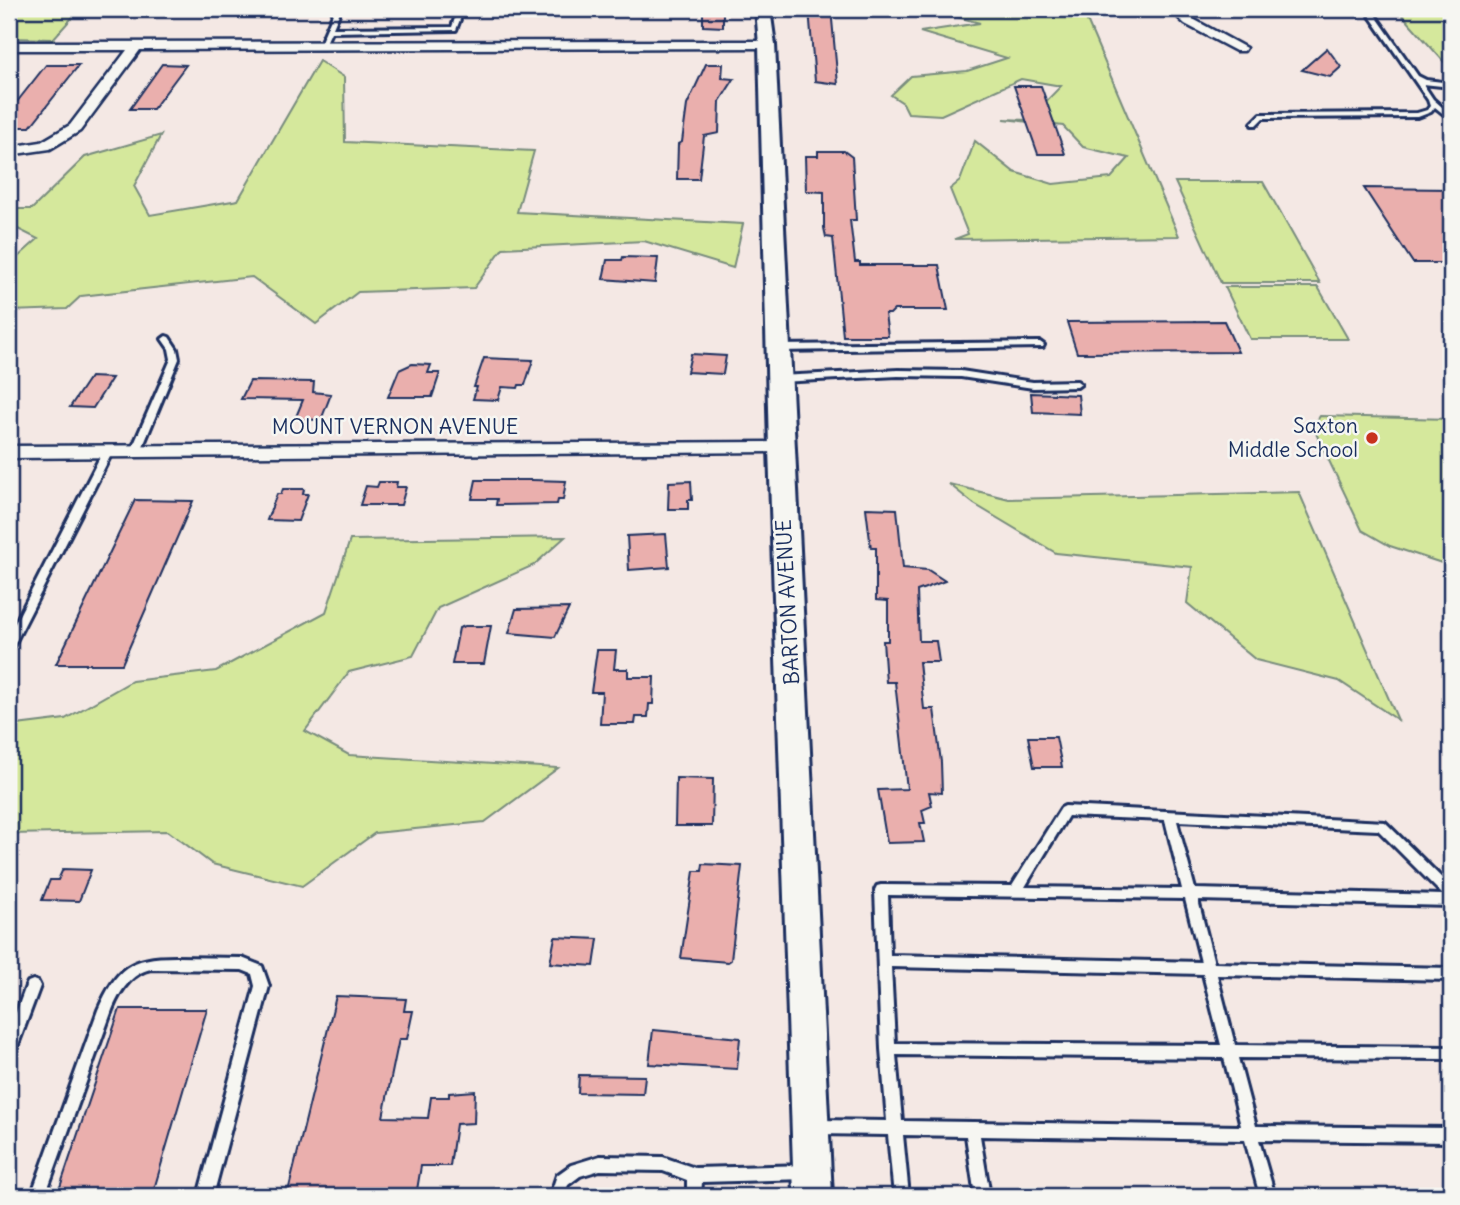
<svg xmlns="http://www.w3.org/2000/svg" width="1460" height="1205" font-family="Delius,sans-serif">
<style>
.green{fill:#d5e89c;stroke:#788c7d;stroke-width:2}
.building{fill:#eaafad;stroke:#1b2f5e;stroke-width:2}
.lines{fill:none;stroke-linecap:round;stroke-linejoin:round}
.service-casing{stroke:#1b2f5e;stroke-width:6}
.minor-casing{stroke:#1b2f5e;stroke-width:5}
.tertiary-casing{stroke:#1b2f5e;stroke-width:6}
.service{fill:#f6f6f2;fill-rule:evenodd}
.minor{fill:#f6f6f2;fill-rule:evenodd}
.tertiary{fill:#f6f6f2;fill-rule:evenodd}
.poi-dot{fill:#c8321e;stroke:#f6f6f2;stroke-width:2.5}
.labels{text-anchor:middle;stroke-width:5;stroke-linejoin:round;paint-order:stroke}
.poi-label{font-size:21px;fill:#1b2f5e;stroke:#f6f6f2;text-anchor:end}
.street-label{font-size:21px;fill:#1b2f5e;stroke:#f6f6f2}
</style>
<rect width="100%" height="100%" fill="#f4e8e4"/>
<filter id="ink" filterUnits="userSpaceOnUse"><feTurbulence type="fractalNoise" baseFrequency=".0143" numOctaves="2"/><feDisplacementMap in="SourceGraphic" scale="14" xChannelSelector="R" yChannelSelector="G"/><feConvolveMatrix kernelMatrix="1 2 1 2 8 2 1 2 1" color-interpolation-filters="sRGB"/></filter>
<g filter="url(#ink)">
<g class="green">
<path d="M13,9H80L53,39L9,38V13Z"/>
<path d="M927,9H1082L1179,236L955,239L968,234L950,189L960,181L975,141L1014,172L1053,184L1111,178L1129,158L1083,147L1063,126L1004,119L1028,120L1061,86L1021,79L941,115L908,113L903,103L891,95L911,76L967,71L1007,58L920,32L980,23Z"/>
<path d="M1397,9H1451V62H1444Z"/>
<path d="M319,61L344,77L345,142L534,151L517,212L743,224L733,268L644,241L503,248L474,288L358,292L316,324L252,277L81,296L67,309L9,311V265L38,239L14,227H9V209H32L85,157L161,135L134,186L150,215L238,200Z"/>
<path d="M1175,182H1263L1320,283H1221Z"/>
<path d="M1225,287H1318L1348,339H1250Z"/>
<path d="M1320,416L1451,419V566L1390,546L1362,530L1313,427Z"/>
<path d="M949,484L1009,499L1299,492L1398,720L1339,681L1256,660L1187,603L1192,567L1056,553L974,504Z"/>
<path d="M565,537L534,565L438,608L413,656L349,672L305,731L349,755L558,768L485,822L375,833L302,886L212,864L168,831L9,834V726L65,719L132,681L216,671L326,612L350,540Z"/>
</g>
<g class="building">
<path d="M703,9H723V27L703,26Z"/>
<path d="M809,9H831L838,84L815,81Z"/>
<path d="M1327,48L1341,67L1330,77L1302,70Z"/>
<path d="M162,64L186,65L153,109H130Z"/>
<path d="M706,64H723L722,78L734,79L720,101L719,133L704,136L699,179H677L678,144L682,142L687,105Z"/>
<path d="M46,65H79L30,127H9V112Z"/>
<path d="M1014,86H1041L1065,154H1038Z"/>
<path d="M818,151H844L852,157L856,220H850L855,262H860V265H939L948,310H894L890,314H885L888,336H843L833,238L826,237L824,228V192L806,191L805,156H818Z"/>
<path d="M1364,188L1451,189V263H1413Z"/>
<path d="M623,257L658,258L655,283L603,279L607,260H622Z"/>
<path d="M1224,321L1238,352L1077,353L1067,322Z"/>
<path d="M691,354L726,356L723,374L687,372Z"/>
<path d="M484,358L533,360L525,385H519L518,388L502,387L498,400L473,399L477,387H474Z"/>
<path d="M412,364L431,365L428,373H440L432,397H388L399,370Z"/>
<path d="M90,377L112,378L93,408L70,407Z"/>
<path d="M250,381L314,382L313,392L331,394L321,420L295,419L303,400L241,399Z"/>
<path d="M1031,393L1078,395L1080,414L1033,412Z"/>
<path d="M476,480H532L566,481L563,500H558L557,504L496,505L497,499H472Z"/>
<path d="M691,481L692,500H688V509H668L669,482Z"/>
<path d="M379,482H397L396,487H406L401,505H360L366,486L377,487Z"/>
<path d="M283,489H304L303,494H308L298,521L267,520L277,494H281Z"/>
<path d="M135,500L193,501L122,664H56Z"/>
<path d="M866,508L897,509L903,568L928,570L945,581L917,591L919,641H936L939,662H919L924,709H934L941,762L942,793L929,792L932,806L922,810L925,823H920L924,842L887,843L878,790L907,789L895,682H886L883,641H888V601L876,600V548H871Z"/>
<path d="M666,534L669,567L629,570L627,536Z"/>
<path d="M569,608L555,637L509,633L516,609Z"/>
<path d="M465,626H491L484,664H452L459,628Z"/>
<path d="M597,650H616L614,669H628V677H654L653,704H649L648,717H636L635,724H600L602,692H591Z"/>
<path d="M1028,737H1056L1062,767H1034Z"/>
<path d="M676,778L713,779L712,826H675Z"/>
<path d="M703,864L742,866L731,960L728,962L681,958L694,871H702Z"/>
<path d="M63,869L91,870L79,901L42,900L50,880H58Z"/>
<path d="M555,937L598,939L594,966L550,963Z"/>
<path d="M336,996L406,999L404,1011H413L407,1039H399L383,1117L428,1118L431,1097H449V1093L475,1091L474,1123L456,1124L450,1166H421L416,1196H287Z"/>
<path d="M120,1009H207L152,1196H57Z"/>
<path d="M653,1030L740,1038L737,1069L649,1064Z"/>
<path d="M579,1075L645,1076L643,1094L578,1093Z"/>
</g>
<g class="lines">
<g class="service-casing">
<g id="service">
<path d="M335,9H341L333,28L452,27L458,9H464L456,30L331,32L324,47H320L319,46Z"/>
<path d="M1365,9H1371L1418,76L1426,80L1451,83V87L1423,84L1433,99L1451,115V120L1435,107L1431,112L1418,117L1263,118L1256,125H1252V123L1261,114L1417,113L1427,110L1430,106L1428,100Z"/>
<path d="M166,336L169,337L177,349L179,359L141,451L136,454L133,453L131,451L171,359L169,349L162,339Z"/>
<path d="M1040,342L1044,345L1043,347L777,351L773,348L777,345Z"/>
<path d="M898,370L961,371L1033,382L1077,381L1081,384L1077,387L1033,388L961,377L898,376L779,382L775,379L779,376Z"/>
<path d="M108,448L113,451L14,645L13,648L9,649V635L103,451Z"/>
<path d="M1065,806L1385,822L1451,887V906L1198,900L1214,963L1451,968V980L1217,975L1235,1045L1451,1047V1059L1238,1058L1256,1126L1451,1128V1142L1259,1140L1275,1196H1260L1245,1140L980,1136L990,1196H975L966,1136L903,1135L909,1196H894L888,1135L816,1134L811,1132L809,1127L811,1122L816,1120L887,1121L881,1049L875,890L877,886L881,885L1012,886L1061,808ZM1068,816L1165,820L1182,889L1025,887ZM1177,821L1378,830L1443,895L1195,889ZM888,895L1185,899L1201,962L890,955ZM891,967L1203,974L1221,1045L895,1043ZM896,1055L1224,1058L1241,1126L902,1121Z"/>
<path d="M176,957L242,958L262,966L269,986L213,1196H198L255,986L252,974L242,970L151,969C131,973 119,993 112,1010L45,1196H31L98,1010C117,968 129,957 176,957Z"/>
<path d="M33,980L38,982L40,986L16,1050L14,1055L9,1056V1032L26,986L28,982Z"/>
<path d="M600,1156L663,1157L695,1168L806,1165L811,1167L813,1172L811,1177L806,1179L702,1182L701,1196H687V1180L663,1171L600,1170L580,1176L568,1185L564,1196H550L557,1175L571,1165Z"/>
</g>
</g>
<g class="minor-casing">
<g id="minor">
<path d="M1169,9H1181L1193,19L1246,48L1244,51H1236L1185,24Z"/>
<path d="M767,41L771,42V48L140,50L80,131L50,149L9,155V147L41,142L70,125L127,50H9V42Z"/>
<path d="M781,442L790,448L788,452L9,458V446Z"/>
</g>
</g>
<g class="tertiary-casing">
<path id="tertiary" d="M756,9H770L775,45L832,1196H794L769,448L759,45Z"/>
</g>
<use href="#service" class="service"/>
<use href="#minor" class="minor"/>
<use href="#tertiary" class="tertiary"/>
</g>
</g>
<circle class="poi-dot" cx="1372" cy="438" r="7"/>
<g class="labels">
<g class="poi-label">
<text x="1358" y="433">Saxton<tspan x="1358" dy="24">Middle School</tspan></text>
</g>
<g class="street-label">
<text x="395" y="434">MOUNT VERNON AVENUE</text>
<text transform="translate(788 602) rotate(-93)" y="7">BARTON AVENUE</text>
</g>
</g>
<rect width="1460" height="1205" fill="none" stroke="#f6f6f2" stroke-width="35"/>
<rect x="18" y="18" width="1425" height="1170" fill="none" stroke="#1b2f5e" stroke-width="2.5" filter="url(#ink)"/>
</svg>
